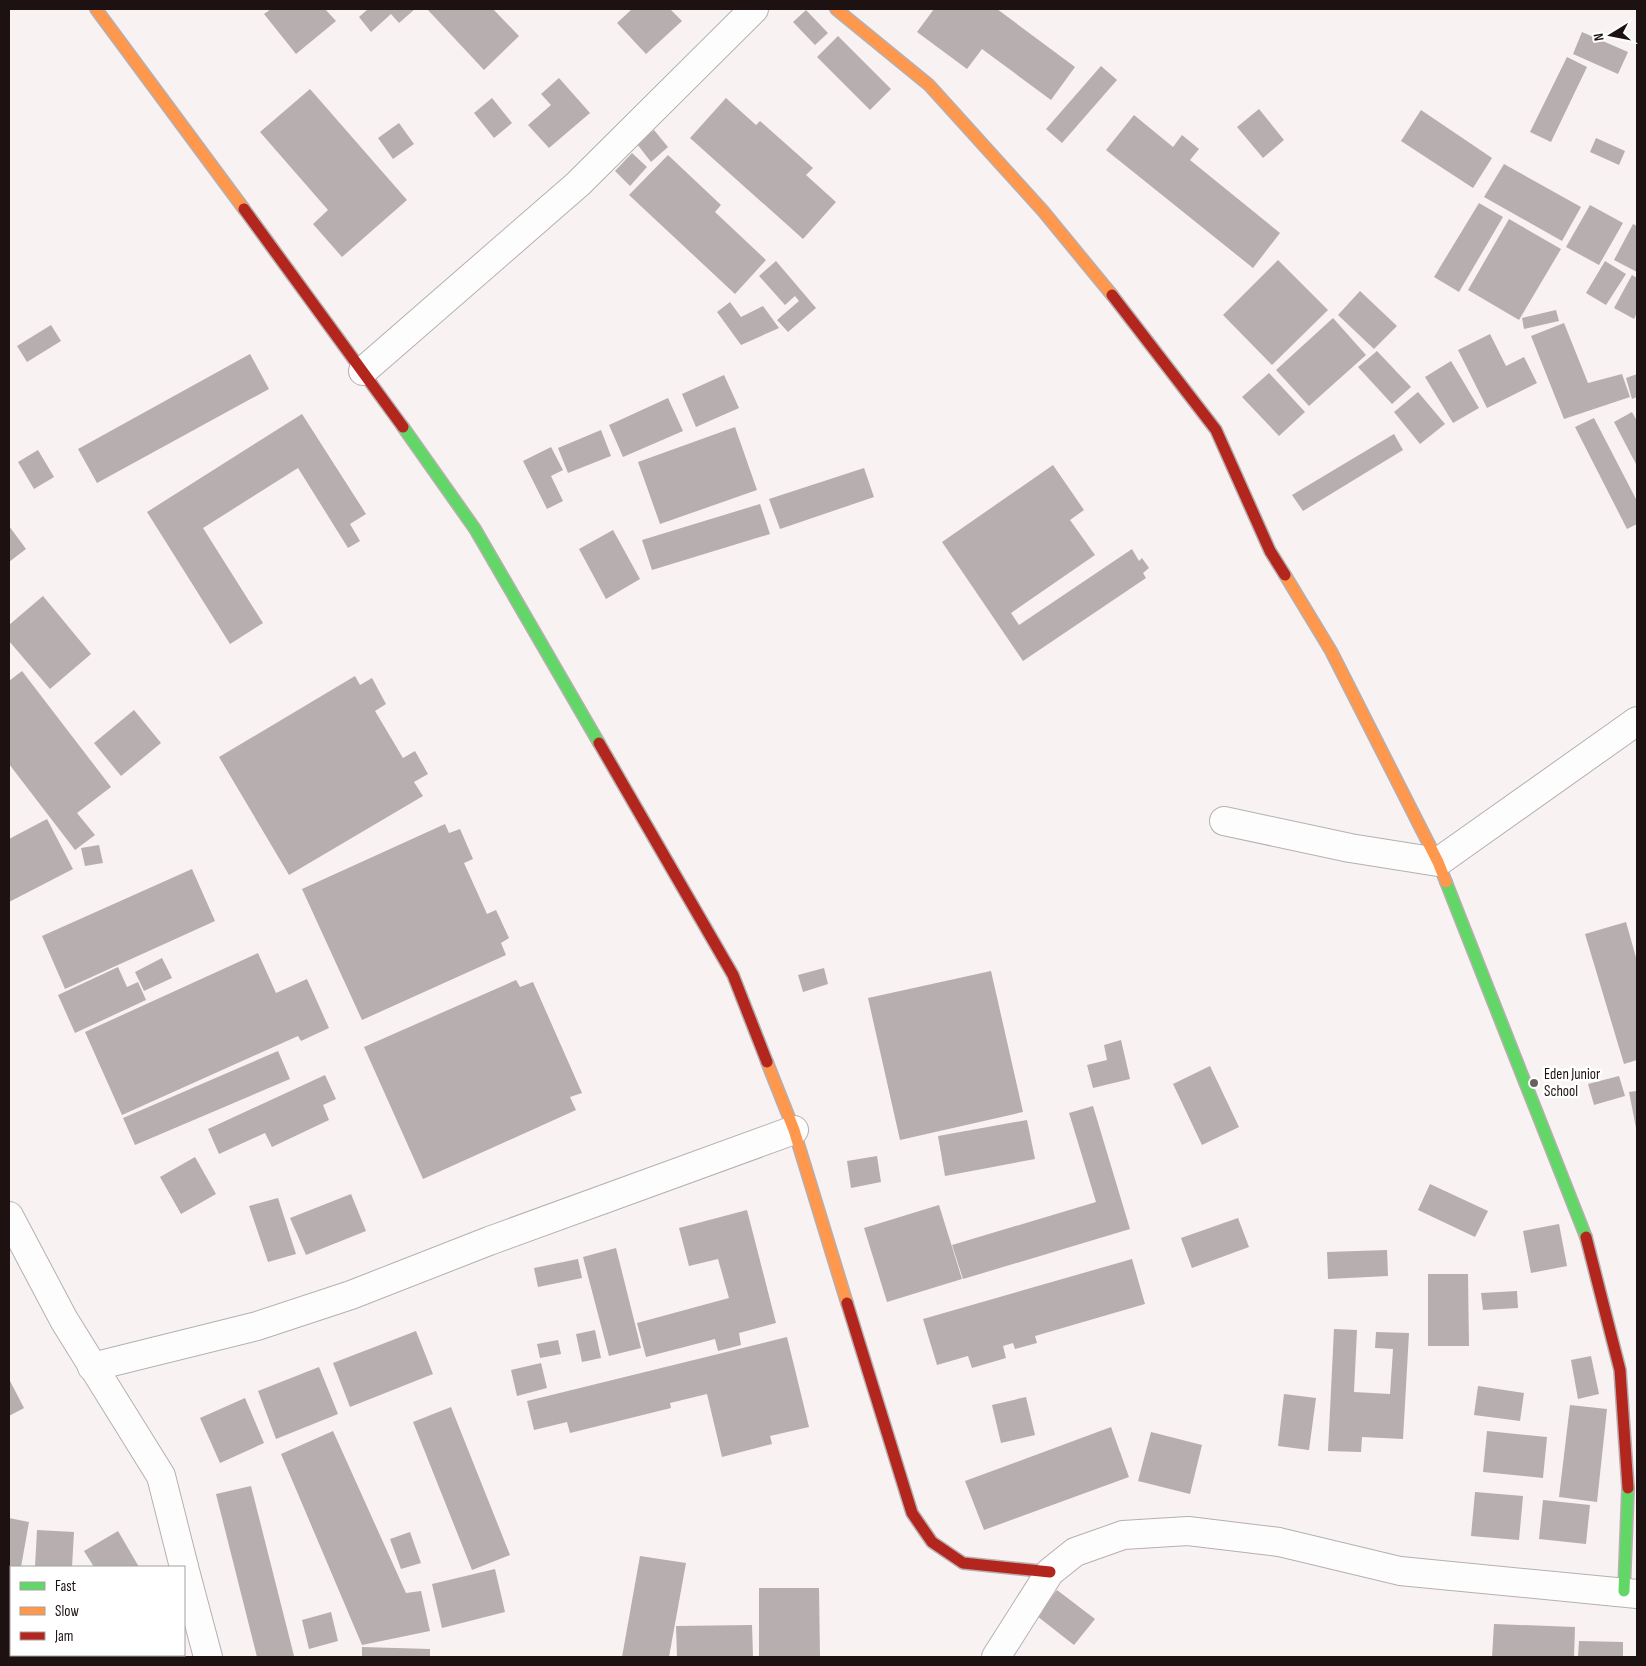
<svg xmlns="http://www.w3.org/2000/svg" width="1646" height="1666" font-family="'Sofia Sans Condensed',sans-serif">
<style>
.building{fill:#b7afaf}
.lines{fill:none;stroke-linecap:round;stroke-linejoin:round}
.street-casing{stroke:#b7afaf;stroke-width:30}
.fast-casing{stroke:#b7afaf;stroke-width:14}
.slow-casing{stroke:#b7afaf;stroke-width:14}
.jam-casing{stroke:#b7afaf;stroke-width:14}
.street{stroke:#fefdfd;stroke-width:28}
.fast{stroke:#63d668;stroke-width:11}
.slow{stroke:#ff974d;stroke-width:11}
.jam{stroke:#b3261e;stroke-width:11}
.poi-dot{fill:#6a6060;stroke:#fff;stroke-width:2}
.labels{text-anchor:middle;stroke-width:5;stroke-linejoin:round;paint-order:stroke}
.poi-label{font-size:15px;fill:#1d1211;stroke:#fff;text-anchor:start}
</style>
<rect width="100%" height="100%" fill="#f8f2f2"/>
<g class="building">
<path d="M271,9H325L336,21L296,54L264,14Z"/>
<path d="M368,9H415L399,23L391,14L371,32L359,17Z"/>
<path d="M427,9H493L519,36L484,70Z"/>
<path d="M632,9H670L682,21L646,54L617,23Z"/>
<path d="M934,9H997L1075,67L1051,100L982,49L967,69L917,32Z"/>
<path d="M806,10L828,33L815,45L793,22Z"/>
<path d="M1582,32L1628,52L1618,74L1573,54Z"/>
<path d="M838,36L891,89L870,110L817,57Z"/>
<path d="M1567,57L1587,67L1551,142L1530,132Z"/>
<path d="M1101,66L1117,80L1062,143L1046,129Z"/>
<path d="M559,78L590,113L549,148L528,125L551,105L541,94Z"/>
<path d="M310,89L407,200L342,257L313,224L328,210L260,132Z"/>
<path d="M492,98L512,123L494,138L474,113Z"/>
<path d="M726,98L756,125L760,121L813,168L806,175L836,202L803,239L690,138Z"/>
<path d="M1259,109L1284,140L1263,158L1237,127Z"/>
<path d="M1421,110L1492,158L1473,188L1401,141Z"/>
<path d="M1134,115L1173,147L1182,135L1199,149L1190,160L1280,233L1253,268L1106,150Z"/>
<path d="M399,123L414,144L393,159L378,138Z"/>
<path d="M654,130L668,147L651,162L637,144Z"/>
<path d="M1596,138L1625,151L1619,165L1590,152Z"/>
<path d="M632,153L647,167L630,186L615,171Z"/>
<path d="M668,155L721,205L715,212L766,260L735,294L629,195Z"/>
<path d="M1504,164L1581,207L1562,241L1484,197Z"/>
<path d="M1479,203L1503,217L1459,292L1434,277Z"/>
<path d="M1590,205L1623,223L1599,265L1566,247Z"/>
<path d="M1509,219L1561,249L1519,320L1468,290Z"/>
<path d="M1633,224L1637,226V272L1614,260Z"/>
<path d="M1278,260L1328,310L1272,365L1223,315Z"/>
<path d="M776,261L816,308L788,332L777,320L799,301L795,296L785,305L759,276Z"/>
<path d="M1605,261L1626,274L1606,305L1586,293Z"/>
<path d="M1632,275L1637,278V313L1634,319L1614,308Z"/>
<path d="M1360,291L1397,326L1374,349L1338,315Z"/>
<path d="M730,302L741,317L763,306L779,328L741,345L717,312Z"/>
<path d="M1556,310L1559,321L1524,329L1522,318Z"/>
<path d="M1333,318L1366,355L1309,406L1276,370Z"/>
<path d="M1564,323L1588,383L1622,374L1630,397L1564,419L1531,336Z"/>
<path d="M51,325L61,341L27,362L17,346Z"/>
<path d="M1490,334L1506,366L1524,357L1537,383L1487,408L1458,350Z"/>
<path d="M1377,351L1411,387L1392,404L1358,367Z"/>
<path d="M250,354L269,389L97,483L78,449Z"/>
<path d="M1451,361L1479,408L1453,423L1425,377Z"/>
<path d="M1269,373L1305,412L1279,436L1242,397Z"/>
<path d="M1637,374V397L1632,399L1626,378Z"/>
<path d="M724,375L739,408L696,427L682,394Z"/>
<path d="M1418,392L1445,424L1420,444L1394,412Z"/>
<path d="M668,398L683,431L623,457L609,425Z"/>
<path d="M1632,412L1637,421V466L1614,422Z"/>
<path d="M302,414L366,514L350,524L360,541L348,548L298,468L203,528L263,623L230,644L147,512Z"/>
<path d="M1594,418L1637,501V524L1627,529L1575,427Z"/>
<path d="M735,427L757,490L660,524L638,462Z"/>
<path d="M601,430L611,456L568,473L558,448Z"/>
<path d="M1394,434L1403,450L1303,511L1292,495Z"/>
<path d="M551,447L563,470L551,476L563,501L547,509L523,461Z"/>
<path d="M38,450L54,477L34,489L18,462Z"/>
<path d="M1053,465L1084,510L1070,520L1095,555L1011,613L1019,625L1132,549L1139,561L1142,558L1149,568L1143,573L1146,578L1023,661L942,542Z"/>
<path d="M864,468L874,497L780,529L769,499Z"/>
<path d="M760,504L770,534L652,570L642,540Z"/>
<path d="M9,526L26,549L9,562Z"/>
<path d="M613,530L640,579L606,599L579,549Z"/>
<path d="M43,596L91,654L50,689L9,641V625Z"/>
<path d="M22,671L111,787L77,813L95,835L75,850L9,764V681Z"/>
<path d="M355,676L360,685L372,678L386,704L375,711L403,758L415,751L428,774L414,782L423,796L289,875L219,757Z"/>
<path d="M134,710L161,743L121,776L94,743Z"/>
<path d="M47,819L73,869L9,902V839Z"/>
<path d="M445,824L449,833L460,829L473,859L464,863L487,914L496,910L509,938L501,943L506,955L362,1020L302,889Z"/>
<path d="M99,845L103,863L85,866L81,848Z"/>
<path d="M192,869L215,921L65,989L42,936Z"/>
<path d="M1626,922L1637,961V1060L1624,1064L1585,934Z"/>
<path d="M258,953L276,993L307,979L329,1028L301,1041L298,1036L122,1115L85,1032Z"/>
<path d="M162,958L172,978L144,991L135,972Z"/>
<path d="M118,967L127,987L138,982L146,1000L75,1033L58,995Z"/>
<path d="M824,968L828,984L803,992L798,975Z"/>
<path d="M991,971L1023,1112L900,1140L868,998Z"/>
<path d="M516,980L520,987L533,982L582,1093L570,1097L576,1110L423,1179L364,1047Z"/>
<path d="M1121,1040L1130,1079L1093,1088L1087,1065L1107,1060L1104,1045Z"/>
<path d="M278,1051L290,1079L135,1145L123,1118Z"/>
<path d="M1210,1066L1239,1127L1202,1145L1173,1084Z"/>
<path d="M325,1075L336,1099L323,1105L329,1120L272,1147L265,1133L219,1154L208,1129Z"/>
<path d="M1619,1076L1625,1096L1594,1105L1588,1084Z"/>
<path d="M1637,1091V1128H1636L1629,1092Z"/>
<path d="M1093,1106L1130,1229L963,1279L952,1245L1096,1202L1069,1113Z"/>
<path d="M1027,1120L1035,1159L945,1176L938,1136Z"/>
<path d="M877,1156L881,1182L851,1188L847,1161Z"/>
<path d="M195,1157L216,1194L181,1214L160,1177Z"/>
<path d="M1430,1184L1488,1211L1475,1237L1418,1210Z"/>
<path d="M351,1194L366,1231L306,1255L290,1218Z"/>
<path d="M278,1198L296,1254L268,1262L249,1206Z"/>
<path d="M939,1205L962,1279L887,1302L864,1228Z"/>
<path d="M747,1210L776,1323L739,1333L741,1345L718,1351L715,1339L646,1357L637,1323L729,1298L718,1259L689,1266L679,1228Z"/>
<path d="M1238,1218L1249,1247L1192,1268L1181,1238Z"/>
<path d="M1559,1224L1567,1266L1531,1273L1523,1231Z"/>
<path d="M616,1248L641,1348L609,1356L583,1257Z"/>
<path d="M1387,1250L1388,1276L1328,1279L1327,1252Z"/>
<path d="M578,1259L582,1278L538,1287L534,1268Z"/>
<path d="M1132,1259L1145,1304L1035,1336L1037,1343L1015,1349L1013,1343L1003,1346L1006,1358L972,1368L968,1356L937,1365L923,1319Z"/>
<path d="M1428,1274H1468L1469,1346H1428Z"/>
<path d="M1517,1291L1518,1308L1483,1310L1481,1293Z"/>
<path d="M1334,1329L1357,1330L1354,1392L1390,1394L1393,1349L1375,1348L1376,1332L1409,1333L1403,1439L1362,1437L1361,1452L1328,1451Z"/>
<path d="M595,1330L601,1358L582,1362L576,1334Z"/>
<path d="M416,1331L433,1374L350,1407L333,1363Z"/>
<path d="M787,1337L809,1427L770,1436L772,1444L722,1457L707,1394L670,1403L671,1408L570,1433L567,1422L534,1430L527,1401Z"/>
<path d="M558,1340L561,1354L540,1358L537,1344Z"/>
<path d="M1591,1356L1599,1394L1578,1399L1571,1360Z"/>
<path d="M541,1363L547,1388L517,1396L511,1370Z"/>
<path d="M319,1367L338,1414L276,1439L258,1391Z"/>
<path d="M9,1379L24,1408L9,1416Z"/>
<path d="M1478,1386L1524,1393L1520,1421L1474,1415Z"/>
<path d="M1284,1394L1316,1398L1309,1450L1278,1446Z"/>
<path d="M1026,1397L1035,1435L1001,1443L992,1405Z"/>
<path d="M245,1398L264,1443L220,1463L200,1418Z"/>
<path d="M1570,1405L1607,1409L1597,1502L1559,1497Z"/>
<path d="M451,1407L510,1555L472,1570L413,1422Z"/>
<path d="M1111,1427L1129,1477L984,1530L965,1481Z"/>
<path d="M333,1431L406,1593L421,1591L430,1631L362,1645L281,1454Z"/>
<path d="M1487,1431L1547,1437L1543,1478L1483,1472Z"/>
<path d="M1151,1432L1202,1445L1190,1494L1138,1481Z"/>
<path d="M251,1486L294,1656L289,1657H257L216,1494Z"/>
<path d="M1475,1492L1523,1496L1519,1540L1471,1536Z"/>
<path d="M1543,1500L1590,1505L1586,1544L1539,1539Z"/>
<path d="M9,1518L29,1522L21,1567H9Z"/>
<path d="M37,1530L74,1532L72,1567H35Z"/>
<path d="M118,1531L139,1567H94L84,1551Z"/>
<path d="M410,1532L421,1563L401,1569L390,1539Z"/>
<path d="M640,1556L686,1563L669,1657H622Z"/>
<path d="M495,1569L505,1612L442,1628L432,1584Z"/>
<path d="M759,1588H819L820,1657H759Z"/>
<path d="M1057,1590L1095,1619L1074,1645L1037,1616Z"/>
<path d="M331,1612L338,1641L309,1649L302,1620Z"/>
<path d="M1494,1624L1575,1627L1574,1657H1492Z"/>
<path d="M752,1625L753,1657H677L676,1626Z"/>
<path d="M1579,1641L1623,1642V1657H1578Z"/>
<path d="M362,1647L430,1649V1657H362Z"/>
<rect x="50" y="1655" width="38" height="2"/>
<path d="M103,1655H173L174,1657H103Z"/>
</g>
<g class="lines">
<g class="street-casing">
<g id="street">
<path d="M363,371L578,184L754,9"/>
<path d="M1224,821L1350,848L1438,862L1637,721"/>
<path d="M9,1216L64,1320L161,1476L184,1567"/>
<path d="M92,1367L257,1326L351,1295L489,1241L794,1130"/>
<path d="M184,1567L208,1657"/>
<path d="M996,1657L1050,1572L1075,1552L1123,1535L1188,1531L1279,1542L1400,1571L1637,1594"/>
</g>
</g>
<g class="fast-casing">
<g id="fast">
<path d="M403,427L475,529L599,743"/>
<path d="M1446,882L1586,1237"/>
<path d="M1624,1591L1628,1488"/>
</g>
</g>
<g class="slow-casing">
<g id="slow">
<path d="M96,9L244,209"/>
<path d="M836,9L929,85L1043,211L1112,295"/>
<path d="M1285,575L1331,651L1438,862L1446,882"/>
<path d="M767,1062L794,1130L847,1303"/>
</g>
</g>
<g class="jam-casing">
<g id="jam">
<path d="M244,209L403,427"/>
<path d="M1112,295L1216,430L1270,551L1285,575"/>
<path d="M599,743L733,975L767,1062"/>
<path d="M1586,1237L1620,1370L1628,1488"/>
<path d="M847,1303L912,1513L932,1542L963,1563L1050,1572"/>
</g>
</g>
<use href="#street" class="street"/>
<use href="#fast" class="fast"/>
<use href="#slow" class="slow"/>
<use href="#jam" class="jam"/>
</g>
<circle class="poi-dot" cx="1534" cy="1083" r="5"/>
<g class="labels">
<g class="poi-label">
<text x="1544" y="1079">Eden Junior<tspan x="1544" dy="17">School</tspan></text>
</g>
</g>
<rect width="1646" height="1666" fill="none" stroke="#1d1211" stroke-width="20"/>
<rect x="10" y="1566" width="175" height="90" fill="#ffffff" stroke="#a5a0a0"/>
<rect x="20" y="1582" width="25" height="8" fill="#63d668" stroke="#a5a0a0"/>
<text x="55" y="1591" font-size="15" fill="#1d1211">Fast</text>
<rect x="20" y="1607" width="25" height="8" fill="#ff974d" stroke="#a5a0a0"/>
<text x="55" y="1616" font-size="15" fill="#1d1211">Slow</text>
<rect x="20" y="1632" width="25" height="8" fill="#b3261e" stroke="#a5a0a0"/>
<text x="55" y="1641" font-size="15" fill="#1d1211">Jam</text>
<g transform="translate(1611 35) rotate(260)" stroke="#ffffff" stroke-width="4" paint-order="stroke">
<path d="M0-4L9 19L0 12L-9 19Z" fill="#1d1211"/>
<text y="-8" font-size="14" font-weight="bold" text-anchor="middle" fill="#1d1211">N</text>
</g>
</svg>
